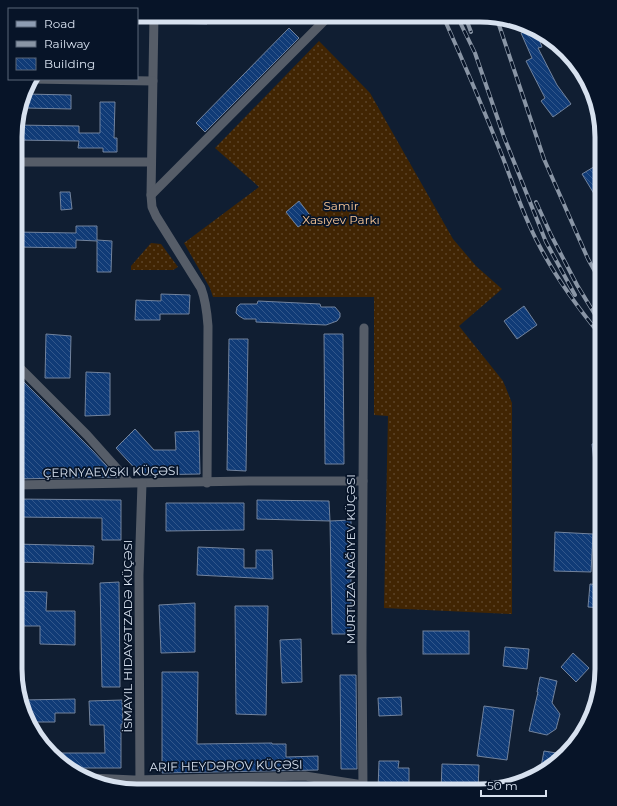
<svg xmlns="http://www.w3.org/2000/svg" width="617" height="806" font-family="Montserrat,sans-serif">
<style>
.grass{fill:url(#grass-dots)}
.building{fill:url(#building-back-hatch);stroke:#72839d}
.lines{fill:none;stroke-linecap:round;stroke-linejoin:round}
.minor{stroke:#565d68;stroke-width:9}
.major{stroke:#8e9db3;stroke-width:10}
.rail-casing{stroke:#8995a5;stroke-width:4}
.rail{stroke:#071428;stroke-width:2.5;stroke-dasharray:8;stroke-linecap:butt}
.labels{text-anchor:middle;stroke-width:3.5;stroke-linejoin:round;paint-order:stroke}
.park-label{font-size:12px;fill:#f8c695;stroke:#071428}
.street-label{font-size:12px;fill:#d7e1ef;stroke:#071428}
.rim{fill:none;stroke:#d7e1ef;stroke-width:5}
</style>
<defs>
<pattern id="grass-dots" width="8" height="8" patternUnits="userSpaceOnUse"><rect width="8" height="8" fill="#412503"/><path d="M2 2h.1M6 6h.1" fill="none" stroke="#5c4428" stroke-width="1.8" stroke-linecap="round"/></pattern>
<pattern id="building-back-hatch" width="6" height="6" patternUnits="userSpaceOnUse"><rect width="6" height="6" fill="#103b77"/><path d="M-1 5l2 2M0 0l6 6M5-1l2 2" fill="none" stroke="#32578b"/></pattern>
</defs>
<rect width="100%" height="100%" fill="#101e32"/>
<g class="grass">
<path d="M319,41L370,93L453,239L476,266L502,289L459,326L503,381L512,403V614L384,608L388,416L374,415V297H213L210,288L184,243L259,187L215,148Z"/>
<path d="M151,243L161,244L178,267L173,270H131V266Z"/>
</g>
<g class="building">
<path d="M165,15H207V24L165,23Z"/>
<path d="M289,28L299,38L205,132L196,123Z"/>
<path d="M531,29L536,31L542,47L538,48L557,85L571,104L553,117L541,101L545,98L526,61L532,58L521,33Z"/>
<path d="M25,94L71,95V109L25,108Z"/>
<path d="M100,102H115L114,138H117V152H103V148H78L79,141L16,140V125L79,126V133H100Z"/>
<path d="M602,162V207L582,174Z"/>
<path d="M60,192H70L72,209L61,210Z"/>
<path d="M299,201L312,218L298,227L286,212Z"/>
<path d="M76,226H97V240L112,241L111,272H97V241L76,240V248L16,247V232L76,233Z"/>
<path d="M161,294L190,295L189,314H160V320H135L136,300L161,301Z"/>
<path d="M258,301L320,304L321,307H335L340,313V317L337,321L326,325L256,322V319H244L239,316L236,313L237,307L240,304H257Z"/>
<path d="M524,306L537,325L517,339L504,321Z"/>
<path d="M46,334L71,336L70,378H45Z"/>
<path d="M324,334H343L344,464H325Z"/>
<path d="M229,339H248L246,471L227,470Z"/>
<path d="M86,372L110,373V415L85,416Z"/>
<path d="M16,374L93,451L117,477L15,479Z"/>
<path d="M135,429L154,450H176L175,432L199,431L200,474L141,475L116,448Z"/>
<path d="M602,443V490H597L592,444Z"/>
<path d="M15,499L121,500V540H102V518L15,517Z"/>
<path d="M257,500L329,501L330,521L257,519Z"/>
<path d="M166,503H244V530L166,531Z"/>
<path d="M351,520V634H332L330,521Z"/>
<path d="M555,532L593,534L591,572L554,571Z"/>
<path d="M15,544L94,546L93,564L15,562Z"/>
<path d="M198,547L244,549V568H256V550H272L273,579L197,575Z"/>
<path d="M119,582L120,687H102L100,583Z"/>
<path d="M590,584L602,585V608L588,607Z"/>
<path d="M15,591L47,592L46,611H75V645L40,644V626H15Z"/>
<path d="M195,603V652L161,653L159,605Z"/>
<path d="M235,606H268L266,715L236,714Z"/>
<path d="M597,623H602V644L595,643Z"/>
<rect x="423" y="631" width="46" height="23"/>
<path d="M301,639L302,682L282,683L280,640Z"/>
<path d="M505,647L529,649L527,669L503,666Z"/>
<path d="M573,653L589,668L576,682L561,667Z"/>
<path d="M162,672H198L197,744L272,743V744H286V757L318,756V770L162,773Z"/>
<path d="M340,675H356L357,769H341Z"/>
<path d="M540,677L557,681L552,703L560,714L556,729L547,735L529,731L538,692H537Z"/>
<path d="M401,697L402,715L379,716L378,698Z"/>
<path d="M75,699V713H55V722H27L22,700Z"/>
<path d="M122,700L123,724H121V768H67L53,753H105L104,725H90L89,701Z"/>
<path d="M484,706L514,710L507,760L477,756Z"/>
<path d="M544,751L563,754L546,768L541,767Z"/>
<path d="M379,761H399L398,768H409V791L378,790Z"/>
<path d="M442,764L479,765L478,791H441Z"/>
<rect x="168" y="785" width="21" height="5"/>
</g>
<g class="lines">
<g class="minor">
<path d="M154,15L151,195L152,207L156,216L201,288C206,301 207,312 208,326L207,483"/>
<path d="M30,79L153,81"/>
<path d="M16,162H151"/>
<path d="M151,195L329,16"/>
<path d="M16,364L87,435L129,482"/>
<path d="M15,485L249,481H363"/>
<path d="M90,778L134,780L305,776L363,785"/>
<path d="M140,790L139,575L142,483"/>
<path d="M363,791L362,650L364,328"/>
</g>
<path class="major" d="M580,71L591,91"/>
<g class="rail-casing">
<g id="rail">
<path d="M443,16C464,63 484,110 503,158C514,187 524,217 539,245C556,278 578,308 602,337"/>
<path d="M457,16L475,53L504,137L546,242L575,295"/>
<path d="M465,16L471,32"/>
<path d="M496,16L544,159L588,259L602,284"/>
<path d="M536,202L551,235L577,285L602,326"/>
</g>
</g>
<use href="#rail" class="rail"/>
</g>
<g class="labels">
<g class="park-label">
<text x="341" y="210">Samir<tspan x="341" dy="14">Xasıyev Parkı</tspan></text>
</g>
<g class="street-label">
<text transform="translate(111 472) rotate(-1)" y="4">ÇERNYAEVSKI KÜÇƏSI</text>
<text transform="translate(351 559) rotate(-90)" y="4">MURTUZA NAĞIYEV KÜÇƏSI</text>
<text transform="translate(128 636) rotate(-90)" y="4">İSMAYIL HIDAYƏTZADƏ KÜÇƏSI</text>
<text transform="translate(226 766) rotate(-1)" y="4">ARIF HEYDƏROV KÜÇƏSI</text>
</g>
</g>
<path d="M0 0H617V806H0ZM137 22H480A115 115 0 0 1 595 137V669A115 115 0 0 1 480 784H137A115 115 0 0 1 22 669V137A115 115 0 0 1 137 22Z" fill="#071428" fill-rule="evenodd"/>
<path class="rim" d="M137 22H480A115 115 0 0 1 595 137V669A115 115 0 0 1 480 784H137A115 115 0 0 1 22 669V137A115 115 0 0 1 137 22Z"/>
<rect x="8" y="8" width="130" height="72" fill="#071428" stroke="#5a6678"/>
<rect x="16" y="21" width="20" height="6" fill="#8e9db3" stroke="#5a6678"/>
<text x="44" y="28" font-size="12" fill="#d7e1ef">Road</text>
<rect x="16" y="41" width="20" height="6" fill="#8995a5" stroke="#5a6678"/>
<text x="44" y="48" font-size="12" fill="#d7e1ef">Railway</text>
<rect x="16" y="58" width="20" height="12" fill="url(#building-back-hatch)" stroke="#5a6678"/>
<text x="44" y="68" font-size="12" fill="#d7e1ef">Building</text>
<path d="M481 790v6h65v-6" fill="none" stroke="#d7e1ef" stroke-width="2"/>
<text x="487" y="790" font-size="12" fill="#d7e1ef" stroke="#071428" stroke-width="3" paint-order="stroke">50 m</text>
</svg>
